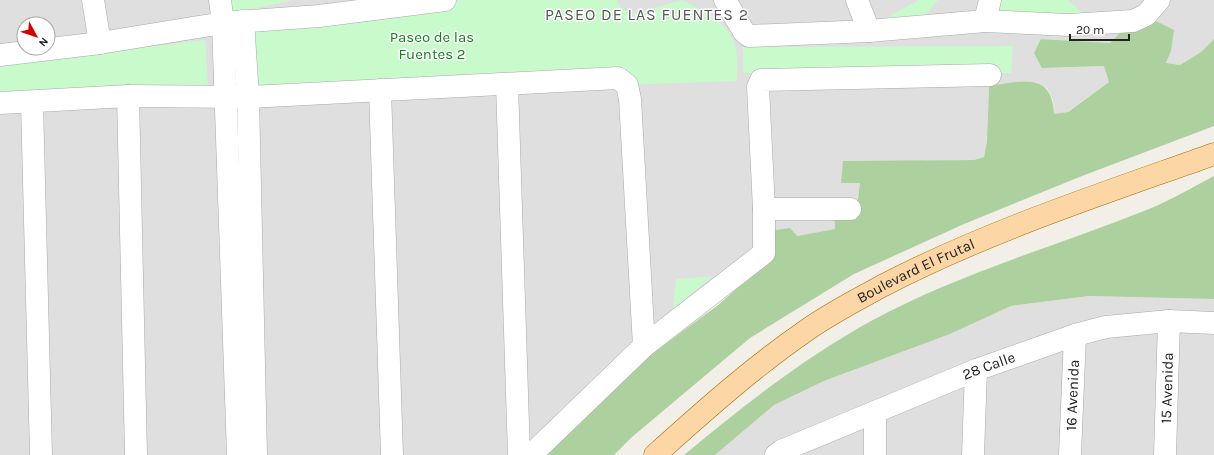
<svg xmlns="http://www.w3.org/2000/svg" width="1214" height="455" font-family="Karla,sans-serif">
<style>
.residential{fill:#e0dfdf;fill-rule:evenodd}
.forest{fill:#add19e}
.park{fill:#c8facc}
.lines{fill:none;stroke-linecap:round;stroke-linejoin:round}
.minor-casing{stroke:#a9a9a9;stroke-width:23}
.major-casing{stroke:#a06b00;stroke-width:23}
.minor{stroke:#fff;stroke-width:22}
.major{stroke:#fcd6a4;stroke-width:22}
.labels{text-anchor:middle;stroke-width:3;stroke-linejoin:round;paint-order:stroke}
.park-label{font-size:15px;fill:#0c8416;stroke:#fff}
.street-label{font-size:15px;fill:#222;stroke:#fff}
.neighbourhood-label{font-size:16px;letter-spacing:1px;fill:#555;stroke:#fff}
</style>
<rect width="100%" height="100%" fill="#f2efe9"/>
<g class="residential">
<path d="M0,0H1214V39L1201,52L1180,65L1166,63L1171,51L1134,18L1110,43L1041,39L1042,68L1104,66L1109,82L1067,112L1054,115L1053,100L1047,88L1038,83L1029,81L989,86L987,141L984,157L974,160H925L860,183L857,207L835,229L797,236L539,455H0ZM24,24H48V48H24Z"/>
<path d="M1089,296L1214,299V455H715L774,405L824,381L950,334L1011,306Z"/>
</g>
<g class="forest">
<path d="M1134,18L1154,20L1174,30L1171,51L1166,63L1180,65L1201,52L1214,39V126L1082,176L964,224L854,274L750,338L632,437L614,455H539L622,376L717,306L751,276L766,242L776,230L790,228L797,236L835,229L834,209L857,207L860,183H841L843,161L974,160L984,157L987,141L989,86C1021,82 1052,70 1054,114L1068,112L1109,82L1104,66L1042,68L1034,53L1041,39L1110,43Z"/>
<path d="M1214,176V299L1089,296L1011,306L950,334L824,381L774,405L715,455H684C743,406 804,358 871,321C959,273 1057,246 1149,209C1171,200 1193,187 1214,176Z"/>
</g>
<g class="park">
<path d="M227,0H293L229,14Z"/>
<path d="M431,0H617L621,8L632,14L682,0C701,9 724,20 733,40C739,52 737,69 737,81L250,98L243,20Z"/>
<path d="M919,0H938L918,25H873Z"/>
<path d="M993,0H1068L1090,20L1001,15Z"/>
<path d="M205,40L208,87L0,94V65Z"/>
<path d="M1013,46L1011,73H743V47Z"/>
<path d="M713,276L673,308L676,279Z"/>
</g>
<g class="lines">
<g class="minor-casing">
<g id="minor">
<path d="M93,0L100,43"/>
<path d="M220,0L223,23L238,455"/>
<path d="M725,0L744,32L749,36L869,31L985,21L1069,25L1133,21L1146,15L1159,0"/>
<path d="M857,0L869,31"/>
<path d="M243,21L248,97L256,455"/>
<path d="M985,21L990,0"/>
<path d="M0,55L100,43L223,23L319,16L445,0"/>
<path d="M507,84L519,455"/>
<path d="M380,90L392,455"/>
<path d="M128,96L136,455"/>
<path d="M0,103L128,96L248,97L618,78L627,85L630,99L644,346"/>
<path d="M32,103L41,455"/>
<path d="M764,209H850"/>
<path d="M531,455L644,346L764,253V209L758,87L761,80L990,75"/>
<path id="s1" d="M776,455L781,451L976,370L1075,335L1106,327L1169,321L1214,323"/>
<path d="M875,455V412"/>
<path d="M973,455L976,370"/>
<path id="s2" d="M1070,455L1075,335"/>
<path id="s3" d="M1165,455L1169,321"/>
</g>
</g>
<g class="major-casing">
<g id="major">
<path id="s4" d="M655,455C704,411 753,367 807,330C831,313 857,300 882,286C988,231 1102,194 1214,154"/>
</g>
</g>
<use href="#minor" class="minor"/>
<use href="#major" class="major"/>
</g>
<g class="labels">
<g class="park-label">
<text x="432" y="42">Paseo de las<tspan x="432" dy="17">Fuentes 2</tspan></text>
</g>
<g class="street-label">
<text dy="5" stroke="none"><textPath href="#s4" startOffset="321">Boulevard El Frutal</textPath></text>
<text dy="5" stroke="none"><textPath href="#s1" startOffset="231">28 Calle</textPath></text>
<text dy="5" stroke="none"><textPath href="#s3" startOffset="67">15 Avenida</textPath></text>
<text dy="5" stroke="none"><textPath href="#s2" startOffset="60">16 Avenida</textPath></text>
</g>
<g class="neighbourhood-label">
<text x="647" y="20">PASEO DE LAS FUENTES 2</text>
</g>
</g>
<g transform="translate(36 36) rotate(130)"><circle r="19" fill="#ffffff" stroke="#a7a7a7"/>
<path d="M0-3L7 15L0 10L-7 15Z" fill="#d40000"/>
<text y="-6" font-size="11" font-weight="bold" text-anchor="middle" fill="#222222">N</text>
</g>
<path d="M1070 34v6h59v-6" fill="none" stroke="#222222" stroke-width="2"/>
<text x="1076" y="34" font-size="12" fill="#222222" stroke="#ffffff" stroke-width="3" paint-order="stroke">20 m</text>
</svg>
